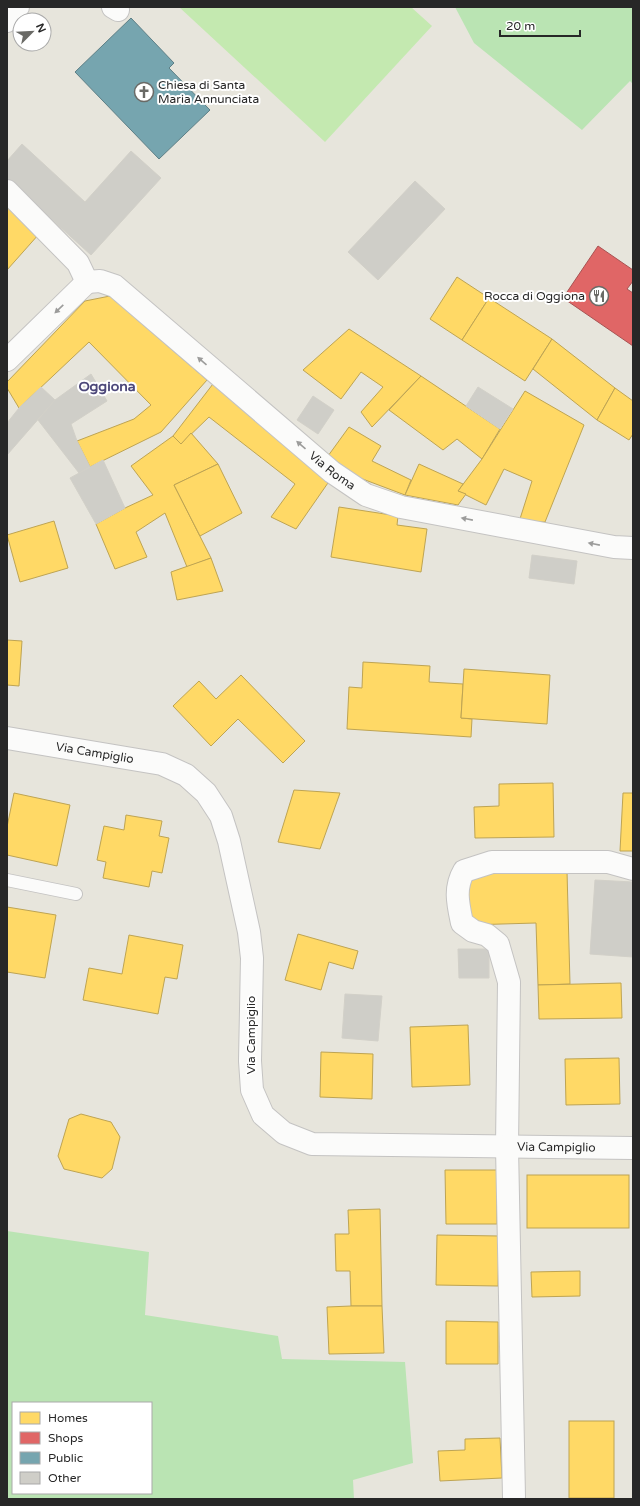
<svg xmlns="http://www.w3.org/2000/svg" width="640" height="1506" font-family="'Varela Round',sans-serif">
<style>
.green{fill:#bae4b3;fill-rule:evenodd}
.pitch{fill:#c4e9b0}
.homes{fill:#ffd966;stroke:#bea453}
.shops{fill:#e06666;stroke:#a85353}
.public{fill:#76a5af;stroke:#5e7f86}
.building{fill:#cfcec8;stroke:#d2d0c8}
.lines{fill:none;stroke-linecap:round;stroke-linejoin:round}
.lane-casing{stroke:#c4c3c2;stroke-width:14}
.street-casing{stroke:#c4c3c2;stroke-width:24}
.secondary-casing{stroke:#c4c3c2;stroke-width:24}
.lane{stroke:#fbfbfa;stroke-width:12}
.street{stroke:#fbfbfa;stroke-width:22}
.secondary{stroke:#fbfbfa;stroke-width:22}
.oneway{fill:#9c9c9b}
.labels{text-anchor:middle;stroke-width:4;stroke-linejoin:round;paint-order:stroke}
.poi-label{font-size:12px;fill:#272727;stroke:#fff;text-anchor:start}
.street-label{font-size:12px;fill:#272727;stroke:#fff}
.quarter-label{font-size:14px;font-weight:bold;fill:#4c4779;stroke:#fff}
</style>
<rect width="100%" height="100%" fill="#e7e5dc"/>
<g class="green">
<path d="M455,7H633V84L630,81L582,130L474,43Z"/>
<path d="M7,1231L149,1252L145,1315L278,1336L282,1359L405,1362L413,1463L353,1480L354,1499H7ZM13,1403H151V1493H13Z"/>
</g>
<path class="pitch" d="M179,7H411L432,26L325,142Z"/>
<g class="homes">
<path d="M7,206L39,234L7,270Z"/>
<path d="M457,277L489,298L462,340L430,319Z"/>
<path d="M110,296L207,380L161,432L90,467L77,441L134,419L151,405L89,342L19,408L7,388V382L85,301Z"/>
<path d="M489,298L552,339L525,381L462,340Z"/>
<path d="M349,329L421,376L372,427L361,412L383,387L361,372L341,399L303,370Z"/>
<path d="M552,339L615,388L597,420L533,369Z"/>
<path d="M421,376L500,429L482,459L457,439L443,450L389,410Z"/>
<path d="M216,380L330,480L296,529L271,517L295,484L209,417L181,444L173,436Z"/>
<path d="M615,388L633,401V434L629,440L597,420Z"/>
<path d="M525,391L584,425L545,522H519L532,481L504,469L486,505L458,491L482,459Z"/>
<path d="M349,427L381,446L372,461L411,480L405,495L352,475L328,456Z"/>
<path d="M191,433L218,464L174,485L211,558L187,567L165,513L136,532L147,557L115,569L96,524L125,508L153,495L131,466L173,436L181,444Z"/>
<path d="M218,464L242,513L200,536L174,485Z"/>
<path d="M419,464L463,484L458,491L466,494L458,505L405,495Z"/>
<path d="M339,507L398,516L397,525L427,529L421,572L331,557Z"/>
<path d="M54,521L68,568L20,582L7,535Z"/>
<path d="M211,558L223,591L177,600L171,572Z"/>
<path d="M7,640L22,641L19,686L7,685Z"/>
<path d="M363,662L430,666L429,682L463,684L461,718L472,719L471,737L347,729L349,687L362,688Z"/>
<path d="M464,669L550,675L547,724L461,718Z"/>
<path d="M241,675L305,741L283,763L238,719L211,746L173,706L199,681L216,699Z"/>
<path d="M553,783L554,837L475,838L474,807L499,806V784Z"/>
<path d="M294,790L340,793L320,849L278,842Z"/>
<path d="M14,793L70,805L57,866L7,855V827Z"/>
<path d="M623,793H633V851H620Z"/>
<path d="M126,815L162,821L159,836L169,838L162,873L152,871L149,887L103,878L106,862L97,860L104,826L124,830Z"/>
<path d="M567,871L570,984L538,985L536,923L468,925L467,873Z"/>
<path d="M7,907L56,915L45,978L7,972Z"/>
<path d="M298,934L358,951L353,969L329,962L321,990L285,980Z"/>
<path d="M129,935L183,945L177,979L165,977L158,1014L83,1000L89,968L122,974Z"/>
<path d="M621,983L622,1018L539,1019L538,985Z"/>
<path d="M468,1025L470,1085L412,1087L410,1027Z"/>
<path d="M321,1052L373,1054L372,1099L320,1097Z"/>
<path d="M619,1058L620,1104L566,1105L565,1059Z"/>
<path d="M81,1114L111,1122L120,1137L112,1169L102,1178L64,1169L58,1156L69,1119Z"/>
<path d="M445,1170H497V1224H446Z"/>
<rect x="527" y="1175" width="102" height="53"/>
<path d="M380,1209L382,1306H351L350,1271H336L335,1234H349L348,1210Z"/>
<path d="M437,1235L499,1236L498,1286L436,1285Z"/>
<path d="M580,1271V1296L532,1297L531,1272Z"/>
<path d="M351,1306H382L384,1353L329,1354L327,1307Z"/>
<path d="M446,1321L498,1322V1364H446Z"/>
<rect x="569" y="1421" width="45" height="77"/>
<path d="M500,1438L502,1478L440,1481L438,1451L465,1450V1439Z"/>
</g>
<path class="shops" d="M598,246L633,270V281L627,289L633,293V346L563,298Z"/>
<path class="public" d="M131,18L174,63L169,68L210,110L159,159L75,72Z"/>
<g class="building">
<path d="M22,144L85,202L131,151L161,178L91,255L7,179V161Z"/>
<path d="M415,181L445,209L378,280L348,252Z"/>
<path d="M91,374L107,401L71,424L77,441L90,467L79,473L38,420L55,400Z"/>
<path d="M41,387L55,400L7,455V423L19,408Z"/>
<path d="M478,387L513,409L500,429L466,406Z"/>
<path d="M313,396L334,410L318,434L297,420Z"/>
<path d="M103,460L125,508L96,524L70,478Z"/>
<path d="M532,555L577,561L574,584L529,578Z"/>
<path d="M595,880L633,882V957L590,954Z"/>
<path d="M458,949H489V978H459Z"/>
<path d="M345,994L382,996L378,1041L342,1038Z"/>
</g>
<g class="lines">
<g class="lane-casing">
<path id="lane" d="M7,880L76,894"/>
</g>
<g class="street-casing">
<g id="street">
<path d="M113,7L118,10"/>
<path d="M7,21L18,7"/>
<path d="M7,191L78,263L87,282"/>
<path id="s1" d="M87,282L100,281L115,286L332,472L366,495L401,507L614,547L633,548"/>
<path d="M7,360L87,282"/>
<path d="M514,1497L507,1147L509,982L498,944L487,935L473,931L462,923C458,904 454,888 464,871L492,862H608L633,869"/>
</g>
</g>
<g class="secondary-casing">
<g id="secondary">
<path id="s2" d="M7,738L162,764L186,775L206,793L221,816L229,841L249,932L252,958L250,1061L252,1090L263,1115L284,1133L312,1144L633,1148"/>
</g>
</g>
<use href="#lane" class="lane"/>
<use href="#street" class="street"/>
<use href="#secondary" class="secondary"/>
</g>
<defs><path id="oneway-solid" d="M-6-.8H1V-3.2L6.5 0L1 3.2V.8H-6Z"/></defs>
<g class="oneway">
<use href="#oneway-solid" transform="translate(59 309) rotate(136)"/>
<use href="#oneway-solid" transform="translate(202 361) rotate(-139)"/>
<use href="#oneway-solid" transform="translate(301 445) rotate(-139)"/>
<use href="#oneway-solid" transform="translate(467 519) rotate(-169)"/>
<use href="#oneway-solid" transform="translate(594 544) rotate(-169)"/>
</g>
<defs>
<g id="church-ring" transform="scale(1)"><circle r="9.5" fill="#fff" stroke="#6a6a66" stroke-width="1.5"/><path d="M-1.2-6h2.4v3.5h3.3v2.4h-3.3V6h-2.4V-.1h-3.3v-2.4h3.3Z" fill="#6a6a66"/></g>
<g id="restaurant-ring" transform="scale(1)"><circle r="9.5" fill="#fff" stroke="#6a6a66" stroke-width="1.5"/><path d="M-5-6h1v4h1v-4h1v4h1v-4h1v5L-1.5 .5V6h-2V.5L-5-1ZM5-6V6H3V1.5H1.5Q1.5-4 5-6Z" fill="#6a6a66"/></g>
</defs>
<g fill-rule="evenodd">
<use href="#church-ring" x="144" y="92"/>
<use href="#restaurant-ring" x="599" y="296"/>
</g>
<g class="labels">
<g class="poi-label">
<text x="158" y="89">Chiesa di Santa<tspan x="158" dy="14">Maria Annunciata</tspan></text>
<text x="585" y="300" text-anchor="end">Rocca di Oggiona</text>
</g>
<g class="street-label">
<text dy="4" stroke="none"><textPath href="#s1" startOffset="314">Via Roma</textPath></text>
<text dy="4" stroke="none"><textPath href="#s2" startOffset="89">Via Campiglio</textPath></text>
<text transform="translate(251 1035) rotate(-90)" y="4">Via Campiglio</text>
<text dy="4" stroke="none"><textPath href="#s2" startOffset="845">Via Campiglio</textPath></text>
</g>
<g class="quarter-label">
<text x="107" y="391">Oggiona</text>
</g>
</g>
<rect width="640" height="1506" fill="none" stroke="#272727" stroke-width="16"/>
<rect x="12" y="1402" width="140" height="92" fill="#ffffff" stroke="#a9a9a9"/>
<rect x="20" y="1412" width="20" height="12" fill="#ffd966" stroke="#a9a9a9"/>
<text x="48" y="1422" font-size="12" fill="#272727">Homes</text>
<rect x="20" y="1432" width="20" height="12" fill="#e06666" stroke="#a9a9a9"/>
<text x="48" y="1442" font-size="12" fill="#272727">Shops</text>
<rect x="20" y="1452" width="20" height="12" fill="#76a5af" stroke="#a9a9a9"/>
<text x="48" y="1462" font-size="12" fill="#272727">Public</text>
<rect x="20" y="1472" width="20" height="12" fill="#cfcec8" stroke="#a9a9a9"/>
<text x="48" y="1482" font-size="12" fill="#272727">Other</text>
<g transform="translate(32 32) rotate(66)"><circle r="19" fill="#ffffff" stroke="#a9a9a9"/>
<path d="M0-3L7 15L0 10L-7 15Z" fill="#6a6a66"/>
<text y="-6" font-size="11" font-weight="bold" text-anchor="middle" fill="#272727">N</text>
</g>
<path d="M500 30v6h80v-6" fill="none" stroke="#272727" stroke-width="2"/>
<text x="506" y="30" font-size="12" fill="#272727" stroke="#ffffff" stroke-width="3" paint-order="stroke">20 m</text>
</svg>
